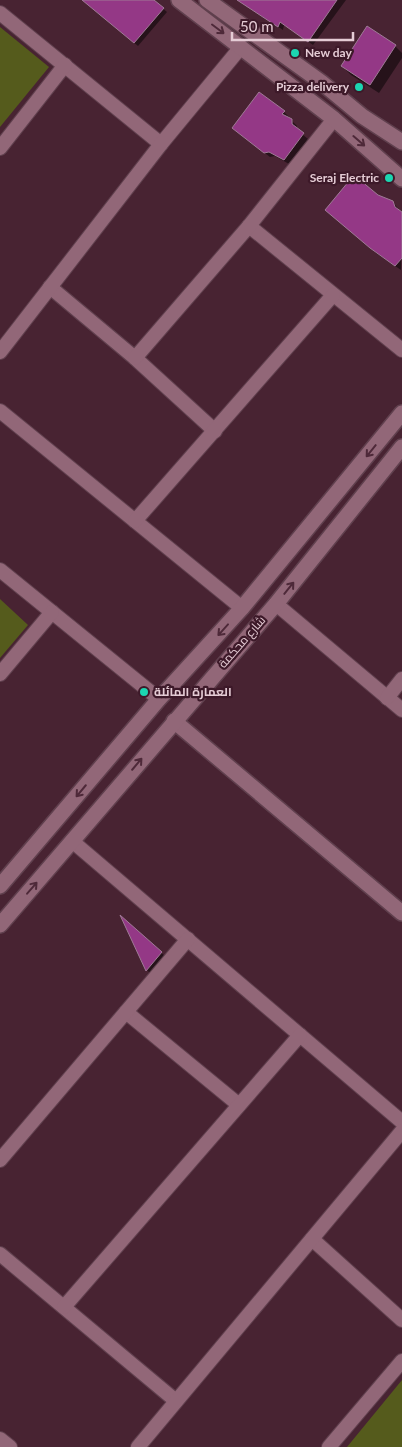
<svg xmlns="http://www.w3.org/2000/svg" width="402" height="1447" font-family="Lato,Cairo,sans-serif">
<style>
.green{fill:#555b1c}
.shadow{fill:#0007}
.building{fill:#943886;stroke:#9f7a96}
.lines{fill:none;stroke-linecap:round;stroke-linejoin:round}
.street-casing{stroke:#60404e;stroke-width:16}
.secondary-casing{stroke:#60404e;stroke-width:18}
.street{stroke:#926778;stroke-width:14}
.secondary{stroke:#926778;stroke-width:15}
.oneway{stroke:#4e2939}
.poi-dot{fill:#1cd5b1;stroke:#3d1929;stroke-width:2}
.labels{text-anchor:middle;stroke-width:4.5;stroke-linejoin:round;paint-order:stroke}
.poi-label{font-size:12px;font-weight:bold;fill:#e5ccd5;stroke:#3d1929;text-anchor:start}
.street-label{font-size:12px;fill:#e5ccd5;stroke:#3d1929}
</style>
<rect width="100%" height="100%" fill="#482332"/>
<g class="green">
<path d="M0,27L49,67L0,127Z"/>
<path d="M0,599L28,625L0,658Z"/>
<path d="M402,1380V1447H347Z"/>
</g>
<g class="shadow">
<path d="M94,0H153L167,12L138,46L93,8Z"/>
<path d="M245,0H346L313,45L284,25L283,30L254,11Z"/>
<path d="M395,46L402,53V58L379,93L351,75L342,66Z"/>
<path d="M284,112L289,117L292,131L293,122L297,126L296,129L308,139L289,164L275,156L270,157L239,133Z"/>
<path d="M377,196L393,202L402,214L401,270L376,253L332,214Z"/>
<path d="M123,920L165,956L150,973L147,970Z"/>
</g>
<g class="building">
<path d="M82,0H154L164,8L134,43Z"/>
<path d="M237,0H337L308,42L280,22L278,27Z"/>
<path d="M367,26L396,45L370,85L341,66Z"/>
<path d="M259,92L285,111L282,114L292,119V124L304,133L284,160L269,152L264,153L232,128Z"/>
<path d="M354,175L378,195L393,201L395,207L402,212V258L395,266L370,248L325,210Z"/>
<path d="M120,915L162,952L146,971Z"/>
</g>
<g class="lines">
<g class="street-casing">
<g id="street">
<path d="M0,13L161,144"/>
<path d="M0,148L65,65"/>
<path d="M249,226L402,350"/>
<path d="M50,287L135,358L215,431"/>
<path d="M0,352L161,144L241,47"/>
<path d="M135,358L249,226L334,119"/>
<path d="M0,411L242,608"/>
<path d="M135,521L333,295"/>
<path d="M0,570L159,699"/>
<path d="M276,604L402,710"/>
<path d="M0,674L52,612"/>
<path d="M387,698L402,679"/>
<path d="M72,841L402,1122"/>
<path d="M126,1012L239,1105"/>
<path d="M0,1160L188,939"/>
<path d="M312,1239L402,1320"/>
<path d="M0,1254L176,1401"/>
<path d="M64,1307L300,1035"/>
<path d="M0,1439L10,1447"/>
<path d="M138,1447L402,1131"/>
<path d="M329,1447L402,1361"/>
</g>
</g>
<g class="secondary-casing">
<g id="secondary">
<path d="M179,0L334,119L402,179"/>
<path d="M207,0L321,82L362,116L402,142"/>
<path d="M174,721L402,913"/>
<path d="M0,886L159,699L242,608L402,413"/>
<path d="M0,925L276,604L402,447"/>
</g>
</g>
<use href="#street" class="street"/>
<use href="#secondary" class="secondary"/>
</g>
<defs><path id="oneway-shaft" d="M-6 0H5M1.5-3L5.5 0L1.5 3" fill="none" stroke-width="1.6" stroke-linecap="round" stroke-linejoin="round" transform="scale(1.25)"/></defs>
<g class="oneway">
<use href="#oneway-shaft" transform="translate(218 29) rotate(37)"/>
<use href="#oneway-shaft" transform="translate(359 141) rotate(41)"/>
<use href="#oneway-shaft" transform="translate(371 451) rotate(129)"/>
<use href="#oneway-shaft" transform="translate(289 588) rotate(-51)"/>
<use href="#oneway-shaft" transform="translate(223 630) rotate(132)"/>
<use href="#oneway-shaft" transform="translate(137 764) rotate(-50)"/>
<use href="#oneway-shaft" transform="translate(81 791) rotate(130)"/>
<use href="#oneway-shaft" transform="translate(32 888) rotate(-49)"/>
</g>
<g class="poi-dot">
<circle cx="295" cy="53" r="5"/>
<circle cx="359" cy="87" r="5"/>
<circle cx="389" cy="178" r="5"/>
<circle cx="144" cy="692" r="5"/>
</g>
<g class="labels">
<g class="poi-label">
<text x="305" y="57">New day</text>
<text x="349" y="91" text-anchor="end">Pizza delivery</text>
<text x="379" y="182" text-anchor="end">Seraj Electric</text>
<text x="154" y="696">العمارة المائلة</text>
</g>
<g class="street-label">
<text transform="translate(242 642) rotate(-49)" y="4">شارع محكمة</text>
</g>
</g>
<path d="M232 32v8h121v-8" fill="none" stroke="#e5ccd5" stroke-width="2.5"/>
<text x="240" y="32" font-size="15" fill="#e5ccd5" stroke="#3d1929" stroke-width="4" paint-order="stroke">50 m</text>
</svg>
